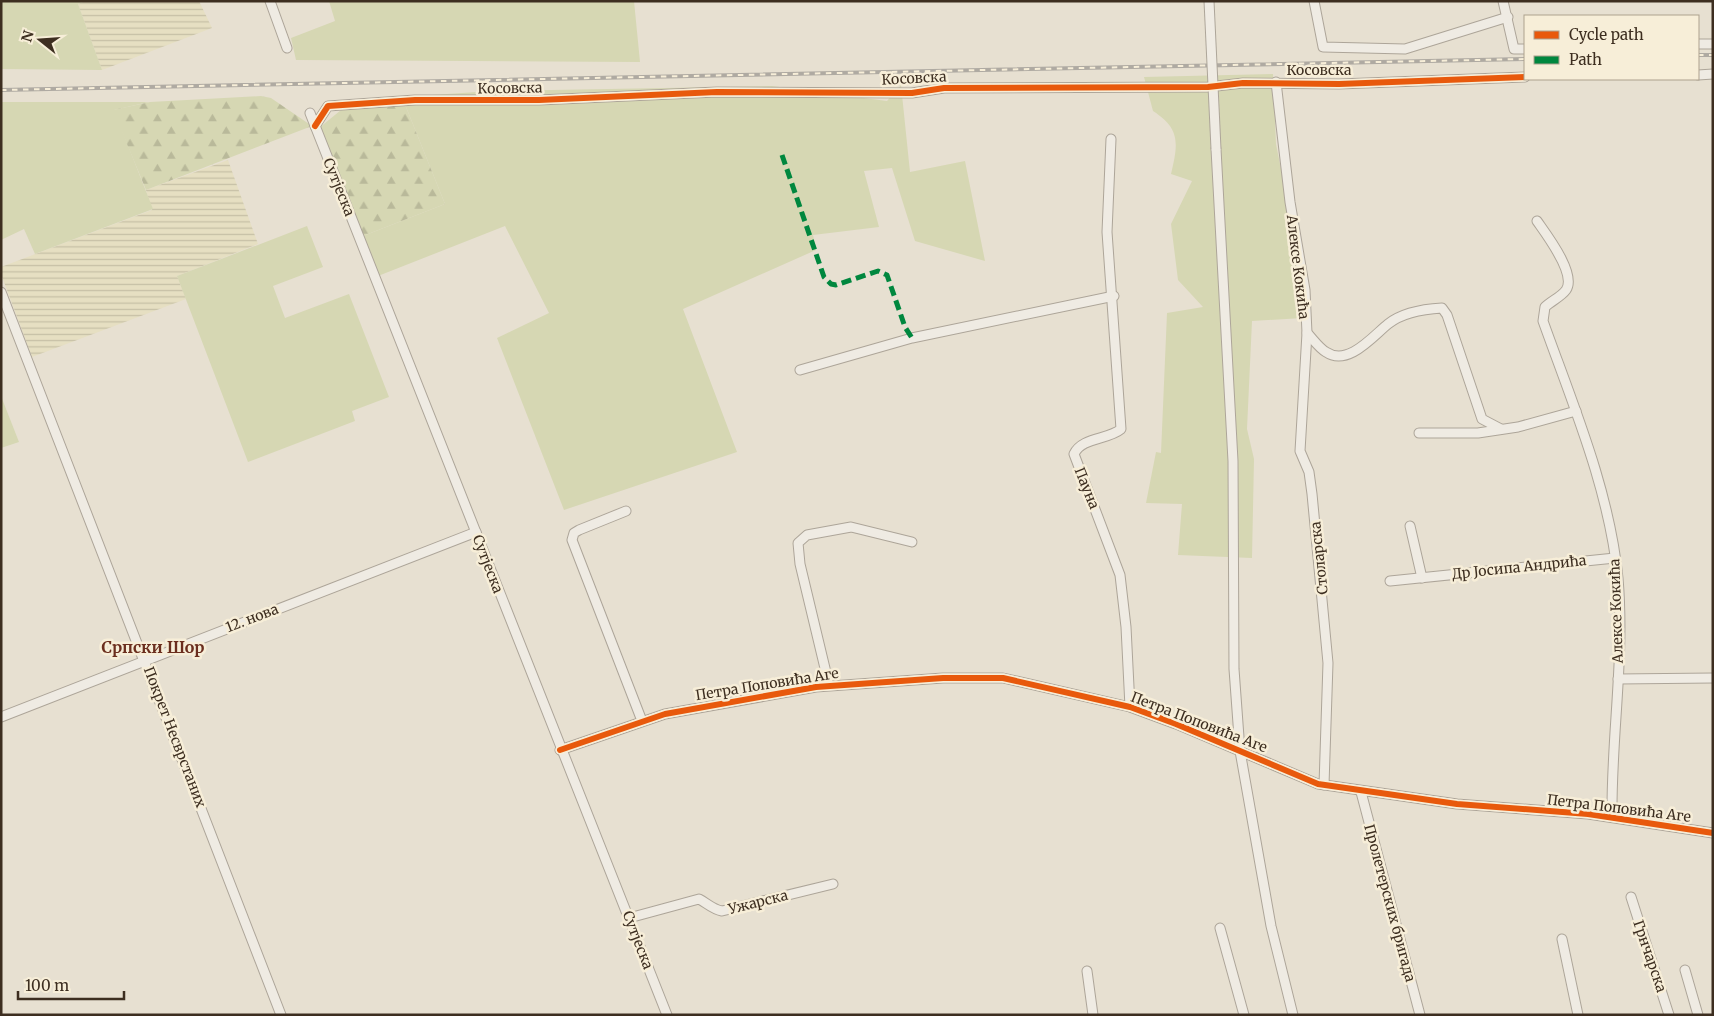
<svg xmlns="http://www.w3.org/2000/svg" width="1714" height="1016" font-family="Merriweather,serif">
<style>
.farmland{fill:url(#farmland-rules)}
.green{fill:#d6d7b3}
.forest{fill:url(#forest-firs)}
.lines{fill:none;stroke-linecap:round;stroke-linejoin:round}
.minor-casing{stroke:#ada599;stroke-width:11}
.minor{stroke:#efebe3;stroke-width:9}
.rail-casing{stroke:#afaaa2;stroke-width:4}
.rail{stroke:#f7eed8;stroke-width:2;stroke-dasharray:5.5;stroke-linecap:butt}
.minor-bridge-casing{stroke:#ada599;stroke-width:11;stroke-linecap:butt}
.minor-bridge{stroke:#efebe3;stroke-width:9}
.quiet{stroke:#00873e;stroke-width:5;stroke-dasharray:10 5;stroke-linecap:butt}
.cycleway-casing{stroke:#f7eed8;stroke-width:9}
.cycleway{stroke:#e8590c;stroke-width:6}
.labels{text-anchor:middle;stroke-width:5;stroke-linejoin:round;paint-order:stroke}
.street-label{font-size:14px;fill:#3d2e20;stroke:#f7eed8}
.quarter-label{font-size:16px;font-weight:bold;fill:#6b2e1e;stroke:#f7eed8}
</style>
<defs>
<pattern id="farmland-rules" width="6" height="5" patternUnits="userSpaceOnUse" patternTransform="scale(1.25)"><rect width="6" height="5" fill="#e6dfc2"/><path d="M0 2.5h6" fill="none" stroke="#c6c0a6"/></pattern>
<pattern id="forest-firs" width="22" height="20" patternUnits="userSpaceOnUse" patternTransform="scale(1.25)"><rect width="22" height="20" fill="#d6d7b3"/><path d="M5 1l3.5 6h-7zM16 11l3.5 6h-7z" fill="#b9b99a"/></pattern>
</defs>
<rect width="100%" height="100%" fill="#e7e0d1"/>
<g class="farmland">
<path d="M85,1H199L212,28L102,70L78,4Z"/>
<path d="M228,160L258,244L177,276L186,299L32,357L1,274V267L152,210L146,190Z"/>
</g>
<g class="green">
<path d="M1,1H85L78,4L102,70L1,69Z"/>
<path d="M329,1H634L640,62L296,60L291,38L335,21Z"/>
<path d="M1273,74L1276,144L1296,245L1303,318L1252,321L1247,429L1254,459L1252,558L1178,555L1182,504L1146,503L1156,452L1161,453L1167,313L1203,307L1178,280L1171,224L1192,181L1171,174C1178,144 1181,129 1153,111L1144,77Z"/>
<path d="M901,85L910,172L965,161L985,261L915,241L892,168L864,171L879,227L813,235L816,250L683,309L737,452L564,510L497,338L549,313L505,226L378,276L363,236L445,204L402,97L492,91L772,86L887,101Z"/>
<path d="M1,102H149L114,110L153,209L35,254L24,229L1,240Z"/>
<path d="M307,226L323,267L273,286L285,318L349,294L389,397L352,411L355,421L248,462L177,276Z"/>
<path d="M1,396L19,442L1,448Z"/>
</g>
<g class="forest">
<path d="M261,96L271,98L312,126L146,190L113,110L150,102Z"/>
<path d="M402,97L445,204L363,236L319,128L341,110Z"/>
</g>
<g class="lines">
<g class="minor-casing">
<g id="minor">
<path d="M270,1L287,48"/>
<path d="M1314,1L1323,47L1405,49L1508,17"/>
<path d="M1503,1L1514,49H1525"/>
<path d="M1698,44H1713"/>
<path d="M1698,75L1713,74"/>
<path d="M1276,82L1290,202L1305,290L1307,333L1300,451L1309,472L1312,494L1328,663L1324,785"/>
<path d="M310,113L667,1015"/>
<path d="M315,126L328,106L415,100H539L717,92L912,93L944,88L1208,87L1243,83L1339,84L1525,77"/>
<path d="M1111,139L1107,232L1121,429C1108,440 1082,437 1074,454L1120,575L1126,627L1130,707"/>
<path d="M1216,149L1233,461L1234,669L1240,751L1271,926L1293,1015"/>
<path d="M1537,221C1546,234 1577,274 1566,290C1561,297 1551,301 1545,307L1543,321C1573,405 1609,489 1618,578C1625,658 1611,737 1612,817"/>
<path d="M1,292L281,1015"/>
<path d="M1307,333C1313,339 1319,348 1326,352C1348,367 1373,336 1388,324C1403,312 1424,309 1442,308L1447,315L1482,419L1501,429"/>
<path d="M800,370L912,338L1114,296"/>
<path d="M1419,433H1478L1518,427L1576,411"/>
<path d="M626,511L579,530L574,533L572,540L642,721"/>
<path d="M1410,526L1422,578"/>
<path d="M1390,581L1615,558"/>
<path d="M1618,679L1713,678"/>
<path d="M829,685L800,564L798,543L807,535L851,527L912,542"/>
<path d="M1,717L476,532"/>
<path d="M560,750L665,714L816,687L943,678H1003L1130,707L1176,724L1318,784L1457,804L1588,814L1713,833"/>
<path d="M1361,792L1420,1015"/>
<path d="M1631,897L1669,1015"/>
<path d="M629,918L699,899C707,903 712,909 722,911L833,884"/>
<path d="M1220,928L1244,1015"/>
<path d="M1562,939L1578,1015"/>
<path d="M1685,970L1698,1015"/>
<path d="M1087,971L1093,1015"/>
</g>
</g>
<use href="#minor" class="minor"/>
<g class="rail-casing">
<g id="rail">
<path d="M1698,55H1713"/>
<path d="M1,90L1525,59"/>
</g>
</g>
<use href="#rail" class="rail"/>
<g class="minor-bridge-casing">
<path id="minor-bridge" d="M1209,1L1216,149"/>
</g>
<use href="#minor-bridge" class="minor-bridge"/>
<path class="quiet" d="M782,155L824,277L831,284L836,285L878,271L887,275L905,327L912,338"/>
<g class="cycleway-casing">
<g id="cycleway">
<path d="M315,126L328,106L415,100H539L717,92L912,93L944,88L1208,87L1243,83L1339,84L1525,77"/>
<path d="M560,750L665,714L816,687L943,678H1003L1130,707L1176,724L1318,784L1457,804L1588,814L1713,833"/>
</g>
</g>
<use href="#cycleway" class="cycleway"/>
</g>
<g class="labels">
<g class="street-label">
<text x="1319" y="75">Косовска</text>
<text transform="translate(914 78) rotate(-3)" y="5">Косовска</text>
<text transform="translate(510 88) rotate(-1)" y="5">Косовска</text>
<text transform="translate(339 187) rotate(68)" y="5">Сутјеска</text>
<text transform="translate(1298 267) rotate(83)" y="5">Алексе Кокића</text>
<text transform="translate(1087 488) rotate(68)" y="5">Пауна</text>
<text transform="translate(1319 558) rotate(-96)" y="5">Столарска</text>
<text transform="translate(488 564) rotate(69)" y="5">Сутјеска</text>
<text transform="translate(1519 567) rotate(-6)" y="5">Др Јосипа Андрића</text>
<text transform="translate(1616 611) rotate(-92)" y="5">Алексе Кокића</text>
<text transform="translate(252 618) rotate(-21)" y="5">12. нова</text>
<text transform="translate(767 684) rotate(-9)" y="5">Петра Поповића Аге</text>
<text transform="translate(1199 722) rotate(21)" y="5">Петра Поповића Аге</text>
<text transform="translate(175 737) rotate(69)" y="5">Покрет Несврстаних</text>
<text transform="translate(1619 808) rotate(7)" y="5">Петра Поповића Аге</text>
<text transform="translate(758 902) rotate(-14)" y="5">Ужарска</text>
<text transform="translate(1390 903) rotate(75)" y="5">Пролетерских бригада</text>
<text transform="translate(638 940) rotate(69)" y="5">Сутјеска</text>
<text transform="translate(1650 956) rotate(71)" y="5">Грнчарска</text>
</g>
<g class="quarter-label">
<text x="153" y="653">Српски Шор</text>
</g>
</g>
<rect width="1714" height="1016" fill="none" stroke="#3d2e20" stroke-width="5"/>
<rect x="1524" y="15" width="175" height="65" fill="#f7eed8" stroke="#ada18e"/>
<rect x="1534" y="31" width="25" height="8" fill="#e8590c" stroke="#ada18e"/>
<text x="1569" y="40" font-size="15" fill="#3d2e20">Cycle path</text>
<rect x="1534" y="56" width="25" height="8" fill="#00873e" stroke="#ada18e"/>
<text x="1569" y="65" font-size="15" fill="#3d2e20">Path</text>
<g transform="translate(40 40) rotate(287)" stroke="#f7eed8" stroke-width="4" paint-order="stroke">
<path d="M0-4L9 19L0 12L-9 19Z" fill="#3d2e20"/>
<text y="-8" font-size="14" font-weight="bold" text-anchor="middle" fill="#3d2e20">N</text>
</g>
<path d="M18 991v8h106v-8" fill="none" stroke="#3d2e20" stroke-width="2.5"/>
<text x="25" y="991" font-size="15" fill="#3d2e20" stroke="#f7eed8" stroke-width="4" paint-order="stroke">100 m</text>
</svg>
